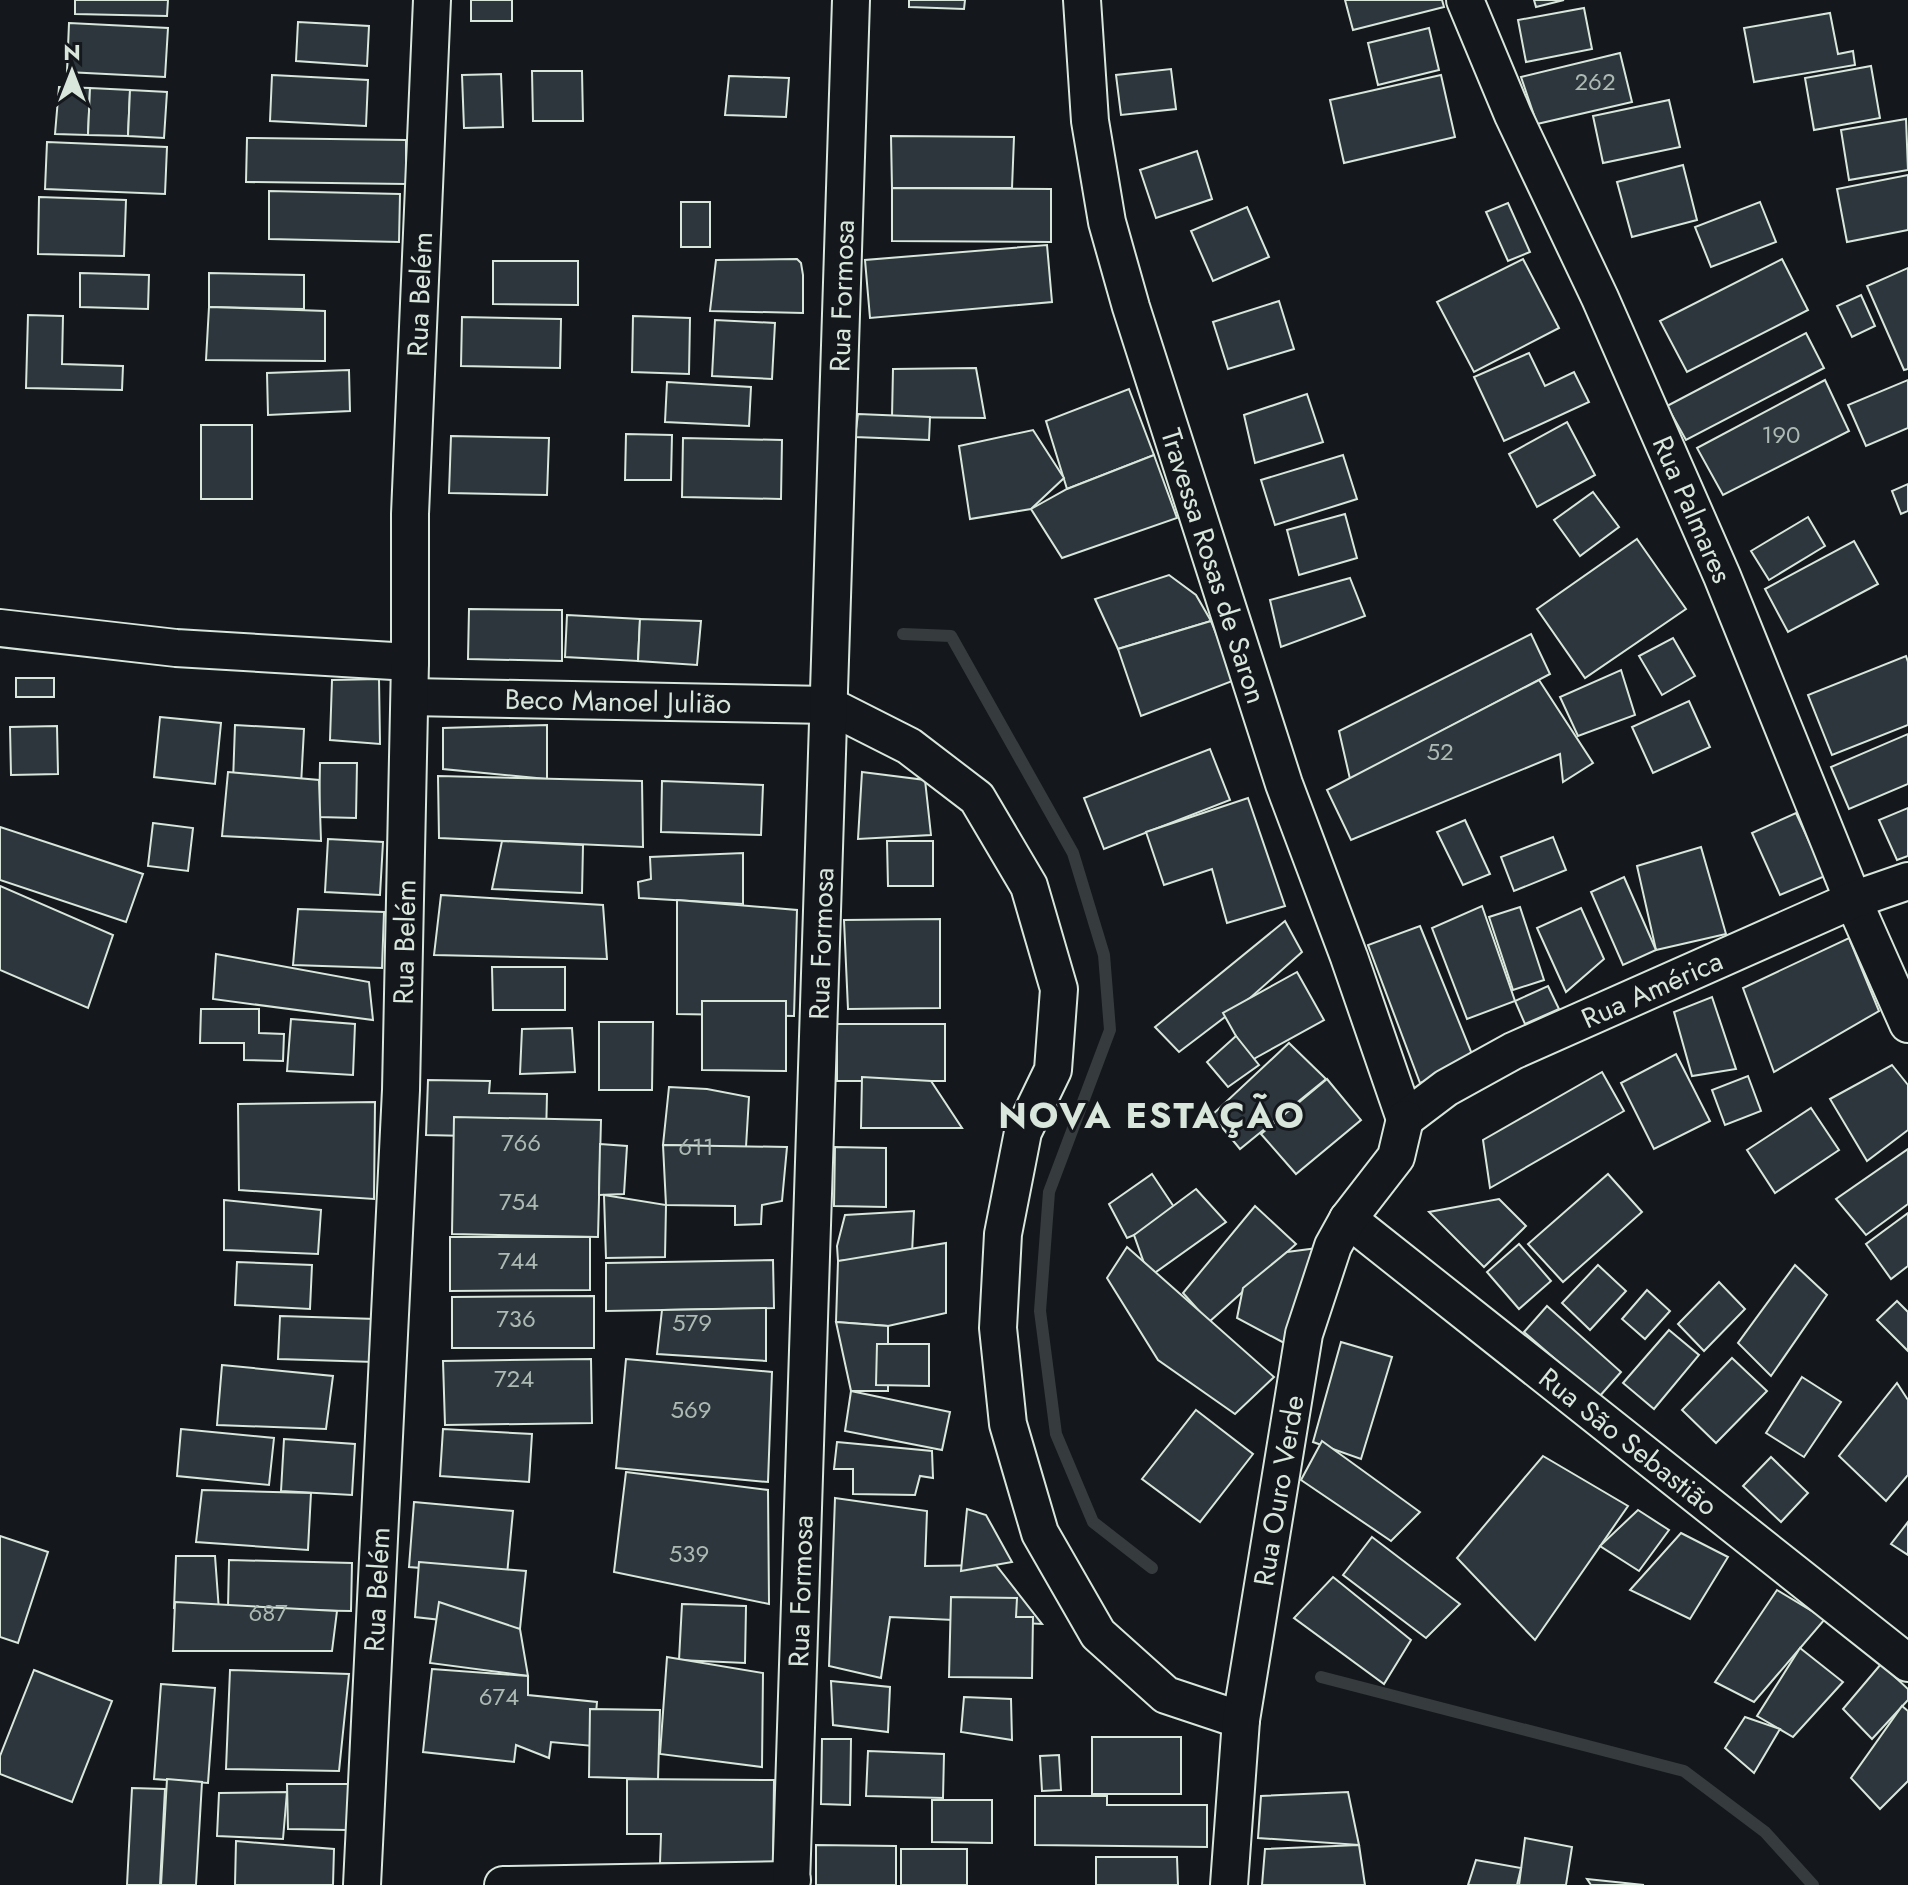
<svg xmlns="http://www.w3.org/2000/svg" width="1908" height="1885" font-family="Jost,sans-serif">
<style>
.lines{fill:none;stroke-linecap:round;stroke-linejoin:round}
.stream{stroke:#363b3e;stroke-width:12}
.building{fill:#2c363c;stroke:#d8e6dc;stroke-width:2}
.minor-casing{stroke:#d8e6dc;stroke-width:40}
.minor{stroke:#14181c;stroke-width:36}
.labels{text-anchor:middle;stroke-width:6;stroke-linejoin:round;paint-order:stroke}
.number-label{font-size:24px;fill:#adbab4}
.street-label{font-size:28px;fill:#d8e6dc;stroke:#14181c}
.district-label{font-size:36px;font-weight:bold;letter-spacing:2px;fill:#d8e6dc;stroke:#14181c}
</style>
<rect width="100%" height="100%" fill="#14181c"/>
<g class="lines">
<g class="stream">
<path d="M903,634L951,636L1073,853L1104,955L1110,1030L1049,1192L1040,1311L1056,1434L1093,1522L1152,1568"/>
<path d="M1321,1677L1684,1771L1765,1832L1813,1885"/>
</g>
</g>
<g class="building">
<path d="M75,0H168L167,16L75,14Z"/>
<rect x="471" y="0" width="41" height="21"/>
<path d="M909,0H965L964,9L909,7Z"/>
<path d="M1345,0H1442L1444,7L1353,30Z"/>
<path d="M1534,0H1564L1536,7Z"/>
<path d="M1584,8L1592,49L1526,62L1518,20Z"/>
<path d="M1830,13L1838,54L1853,51L1855,65L1754,82L1744,28Z"/>
<path d="M298,22L369,26L367,66L296,61Z"/>
<path d="M69,23L168,28L165,77L67,72Z"/>
<path d="M1429,28L1439,70L1378,85L1368,43Z"/>
<path d="M1620,53L1632,102L1537,124L1521,77Z"/>
<path d="M1871,66L1880,118L1814,130L1805,78Z"/>
<path d="M1171,69L1176,109L1121,115L1116,75Z"/>
<path d="M532,71H582L583,121H533Z"/>
<path d="M501,74L503,127L464,128L462,75Z"/>
<path d="M272,75L368,80L366,126L270,121Z"/>
<path d="M1441,75L1455,137L1344,163L1330,100Z"/>
<path d="M729,76L789,78L786,117L725,115Z"/>
<path d="M59,87L90,88L88,135L55,134Z"/>
<path d="M90,88L130,90L128,136L88,135Z"/>
<path d="M130,90L167,92L164,138L128,136Z"/>
<path d="M1669,100L1680,147L1603,163L1593,116Z"/>
<path d="M1906,119L1908,170L1849,180L1841,130Z"/>
<path d="M891,136L1014,137L1012,188H892Z"/>
<path d="M247,138L406,140V184L246,182Z"/>
<path d="M47,142L167,147L165,194L45,189Z"/>
<path d="M1197,151L1212,199L1156,218L1140,170Z"/>
<path d="M1683,165L1697,220L1632,237L1617,182Z"/>
<path d="M1908,175V230L1847,242L1837,189Z"/>
<path d="M892,188L1051,189V242L892,241Z"/>
<path d="M269,191L400,194L399,242L269,239Z"/>
<path d="M39,197L126,200L124,256L38,254Z"/>
<rect x="681" y="202" width="29" height="45"/>
<path d="M1760,202L1776,242L1711,267L1695,227Z"/>
<path d="M1508,203L1530,252L1508,261L1486,212Z"/>
<path d="M1247,207L1269,257L1213,281L1191,231Z"/>
<path d="M1047,245L1052,302L870,318L865,260Z"/>
<path d="M797,259L801,263L803,275V313L710,311L716,260Z"/>
<path d="M1523,259L1559,328L1474,372L1437,302Z"/>
<path d="M1782,259L1808,310L1687,372L1660,321Z"/>
<path d="M493,261H578V305L493,304Z"/>
<path d="M1908,268V369L1904,370L1867,286Z"/>
<path d="M80,273L149,275L148,309L80,307Z"/>
<path d="M209,273L304,275V309L209,307Z"/>
<path d="M1861,295L1875,326L1852,337L1837,306Z"/>
<path d="M1279,301L1294,349L1228,369L1213,322Z"/>
<path d="M209,307L325,311V361L206,360Z"/>
<path d="M28,315L63,316L62,364L123,366L122,390L26,388Z"/>
<path d="M633,316L690,318L689,374L632,372Z"/>
<path d="M462,317L561,319L560,368L461,366Z"/>
<path d="M715,320L775,323L772,379L712,376Z"/>
<path d="M1806,333L1824,368L1686,440L1667,406Z"/>
<path d="M1529,353L1545,386L1574,372L1589,402L1504,441L1474,377Z"/>
<path d="M976,368L985,418L892,417L893,369Z"/>
<path d="M349,370L350,411L268,415L267,373Z"/>
<path d="M1825,380L1849,431L1723,495L1697,448Z"/>
<path d="M1908,380V428L1866,446L1848,405Z"/>
<path d="M667,382L751,387L749,426L665,422Z"/>
<path d="M1129,389L1154,455L1067,489L1046,421Z"/>
<path d="M1307,394L1323,442L1255,463L1244,415Z"/>
<path d="M858,414L930,417L929,440L855,437Z"/>
<path d="M1567,422L1595,475L1537,507L1509,454Z"/>
<rect x="201" y="425" width="51" height="74"/>
<path d="M1033,430L1064,478L1031,509L970,519L959,446Z"/>
<path d="M626,434L672,435L671,480H625Z"/>
<path d="M451,436L549,438L547,495L449,493Z"/>
<path d="M683,438L782,440L781,499L682,497Z"/>
<path d="M1154,455L1177,518L1062,558L1031,509L1067,489Z"/>
<path d="M1343,455L1357,499L1275,525L1261,480Z"/>
<path d="M1908,484V511L1901,514L1892,491Z"/>
<path d="M1593,492L1619,527L1580,556L1554,520Z"/>
<path d="M1345,514L1357,558L1299,575L1287,530Z"/>
<path d="M1808,517L1825,546L1769,580L1751,551Z"/>
<path d="M1637,539L1686,609L1585,678L1537,609Z"/>
<path d="M1854,541L1878,584L1788,632L1765,589Z"/>
<path d="M1169,575L1196,595L1211,621L1118,649L1095,599Z"/>
<path d="M1350,578L1365,616L1281,647L1270,600Z"/>
<path d="M469,609L562,610V661L468,659Z"/>
<path d="M567,615L640,619L638,661L565,657Z"/>
<path d="M640,619L701,621L697,665L638,661Z"/>
<path d="M1211,621L1235,680L1141,716L1118,649Z"/>
<path d="M1531,634L1550,674L1350,779L1339,731Z"/>
<path d="M1673,638L1695,676L1662,695L1639,656Z"/>
<path d="M1906,656L1908,662V725L1832,755L1808,695Z"/>
<path d="M1621,670L1635,715L1578,736L1560,697Z"/>
<rect x="16" y="678" width="38" height="19"/>
<path d="M379,679L380,744L330,740L332,680Z"/>
<path d="M1539,680L1593,763L1563,782L1560,754L1351,840L1327,790Z"/>
<path d="M1689,701L1710,747L1653,773L1632,727Z"/>
<path d="M160,717L221,723L215,784L154,777Z"/>
<path d="M235,725L304,729L301,785L233,782Z"/>
<path d="M547,725V779L443,769V728Z"/>
<path d="M57,726L58,774L11,775L10,727Z"/>
<path d="M1908,734V784L1849,809L1831,767Z"/>
<path d="M1210,749L1230,800L1104,849L1084,798Z"/>
<path d="M320,763H357L356,818L319,817Z"/>
<path d="M228,772L319,780L321,841L222,836Z"/>
<path d="M862,772L925,780L931,835L858,839Z"/>
<path d="M438,776L642,781L643,847L439,838Z"/>
<path d="M662,781L763,785L761,835L661,832Z"/>
<path d="M1248,798L1285,906L1227,923L1212,869L1164,885L1146,832Z"/>
<path d="M1908,808V856L1897,860L1879,820Z"/>
<path d="M1796,813L1825,876L1780,895L1752,833Z"/>
<path d="M1465,820L1490,874L1463,885L1437,832Z"/>
<path d="M153,823L193,828L188,871L148,866Z"/>
<path d="M0,827L143,874L126,922L0,880Z"/>
<path d="M1553,837L1566,870L1514,891L1501,857Z"/>
<path d="M328,839L383,842L380,895L325,892Z"/>
<path d="M502,841L583,845L582,893L492,889Z"/>
<path d="M887,841H933V886H888Z"/>
<path d="M1701,847L1726,934L1656,950L1637,866Z"/>
<path d="M743,853V904L639,898L638,882L651,879L650,857Z"/>
<path d="M1624,877L1656,950L1623,965L1591,892Z"/>
<path d="M0,886L113,935L88,1008L0,970Z"/>
<path d="M441,895L603,905L607,959L434,955Z"/>
<path d="M677,900L797,910L794,1016L677,1014Z"/>
<path d="M1482,906L1515,1001L1467,1019L1432,928Z"/>
<path d="M1520,907L1544,980L1513,990L1489,917Z"/>
<path d="M1581,908L1604,959L1566,992L1537,928Z"/>
<path d="M298,909L384,912L382,968L293,965Z"/>
<path d="M940,919V1008L848,1009L844,920Z"/>
<path d="M1285,921L1302,952L1250,998L1179,1052L1155,1027Z"/>
<path d="M1420,926L1476,1064L1420,1083L1368,945Z"/>
<path d="M1849,938L1879,1011L1774,1072L1743,988Z"/>
<path d="M216,954L369,982L373,1020L213,999Z"/>
<path d="M492,967H565V1010H493Z"/>
<path d="M1297,972L1324,1020L1250,1061L1223,1013Z"/>
<path d="M1548,986L1559,1009L1525,1024L1515,1001Z"/>
<path d="M1712,997L1736,1069L1692,1076L1674,1012Z"/>
<path d="M702,1001H786V1071L702,1070Z"/>
<path d="M201,1009H259V1033L284,1034L283,1061L244,1060V1043H200Z"/>
<path d="M291,1019L355,1024L353,1075L287,1071Z"/>
<path d="M599,1022H653L652,1090H599Z"/>
<rect x="837" y="1024" width="108" height="57"/>
<path d="M572,1028L575,1072L520,1074L522,1029Z"/>
<path d="M1236,1036L1259,1065L1228,1087L1207,1062Z"/>
<path d="M1289,1043L1326,1079L1240,1149L1212,1115Z"/>
<path d="M1676,1054L1710,1121L1654,1149L1621,1083Z"/>
<path d="M1892,1065L1908,1085V1130L1867,1161L1830,1099Z"/>
<path d="M1602,1072L1624,1111L1490,1188L1483,1140Z"/>
<path d="M1748,1076L1761,1111L1725,1125L1712,1090Z"/>
<path d="M862,1077L931,1081L962,1128H861Z"/>
<path d="M1327,1079L1361,1120L1296,1174L1261,1134Z"/>
<path d="M428,1080L490,1081L489,1093L547,1094L546,1138L426,1135Z"/>
<path d="M669,1087L707,1089L749,1097L746,1147L663,1145Z"/>
<path d="M375,1102L374,1199L239,1190L238,1104Z"/>
<path d="M1811,1108L1839,1150L1775,1193L1747,1150Z"/>
<path d="M454,1117L601,1120L598,1237L452,1234Z"/>
<path d="M600,1144L627,1146L624,1194L599,1195Z"/>
<path d="M663,1145L787,1147L782,1201L762,1205L761,1224L735,1225V1206L666,1205Z"/>
<path d="M835,1147L886,1148V1207L834,1206Z"/>
<path d="M1908,1149V1204L1866,1235L1836,1199Z"/>
<path d="M1152,1174L1180,1216L1127,1238L1109,1204Z"/>
<path d="M1608,1174L1642,1212L1563,1282L1528,1244Z"/>
<path d="M1196,1189L1226,1222L1149,1277L1134,1235Z"/>
<path d="M604,1195L666,1205L665,1257L606,1258Z"/>
<path d="M1499,1199L1526,1226L1484,1267L1429,1212Z"/>
<path d="M224,1200L321,1210L318,1254L224,1250Z"/>
<path d="M1255,1206L1296,1244L1209,1322L1183,1293Z"/>
<path d="M914,1211L912,1254L838,1261L837,1246L845,1215Z"/>
<path d="M1908,1213V1266L1891,1279L1866,1244Z"/>
<path d="M450,1237H590V1290L450,1291Z"/>
<path d="M946,1243V1313L888,1326L836,1322L838,1261Z"/>
<path d="M1519,1244L1551,1281L1519,1309L1487,1272Z"/>
<path d="M1333,1246L1288,1345L1237,1318L1243,1288L1287,1252Z"/>
<path d="M1127,1247L1274,1377L1235,1414L1158,1360L1107,1278Z"/>
<path d="M773,1260L774,1308L606,1311V1263Z"/>
<path d="M237,1262L312,1265L310,1309L235,1305Z"/>
<path d="M1598,1265L1626,1291L1590,1330L1562,1303Z"/>
<path d="M1795,1265L1827,1295L1771,1376L1738,1343Z"/>
<path d="M1719,1282L1745,1309L1704,1351L1678,1324Z"/>
<path d="M1647,1290L1670,1311L1645,1339L1622,1319Z"/>
<path d="M594,1296V1348H452V1297Z"/>
<path d="M1897,1301L1908,1312V1351L1877,1320Z"/>
<path d="M1547,1306L1621,1372L1599,1397L1524,1332Z"/>
<path d="M766,1308V1361L657,1354L662,1310Z"/>
<path d="M280,1316L376,1319L374,1362L278,1359Z"/>
<path d="M836,1322L888,1326V1391H851Z"/>
<path d="M1669,1330L1699,1355L1654,1409L1623,1383Z"/>
<path d="M1341,1342L1392,1357L1361,1459L1313,1442Z"/>
<path d="M877,1344H929V1386L876,1385Z"/>
<path d="M1732,1358L1767,1391L1716,1443L1682,1410Z"/>
<path d="M591,1359L592,1423L445,1425L443,1361Z"/>
<path d="M626,1359L772,1372L768,1482L616,1468Z"/>
<path d="M222,1365L333,1376L326,1429L217,1425Z"/>
<path d="M1802,1377L1841,1402L1804,1457L1766,1433Z"/>
<path d="M1897,1383L1908,1400V1475L1886,1501L1839,1456Z"/>
<path d="M851,1391L950,1412L942,1450L845,1431Z"/>
<path d="M1196,1410L1253,1454L1200,1522L1142,1479Z"/>
<path d="M181,1429L274,1438L269,1485L177,1476Z"/>
<path d="M443,1429L532,1434L529,1482L440,1476Z"/>
<path d="M284,1439L355,1444L352,1495L281,1491Z"/>
<path d="M1322,1441L1420,1512L1391,1541L1301,1480Z"/>
<path d="M837,1442L932,1451L933,1478L920,1476L915,1495L853,1494V1469H834Z"/>
<path d="M1543,1456L1628,1506L1535,1640L1457,1558Z"/>
<path d="M1771,1457L1808,1493L1781,1522L1743,1486Z"/>
<path d="M626,1472L768,1490L769,1604L614,1572Z"/>
<path d="M202,1490L311,1493L308,1550L196,1542Z"/>
<path d="M835,1498L927,1511L925,1566L996,1565L1042,1624L890,1617L881,1678L829,1666Z"/>
<path d="M414,1502L513,1511L507,1575L409,1567Z"/>
<path d="M967,1509L986,1515L1012,1562L961,1571Z"/>
<path d="M1638,1510L1669,1530L1639,1571L1600,1546Z"/>
<path d="M1908,1522V1555L1891,1544Z"/>
<path d="M1681,1533L1728,1557L1690,1619L1630,1590Z"/>
<path d="M0,1536L48,1552L18,1643L0,1637Z"/>
<path d="M1372,1537L1460,1604L1426,1638L1343,1575Z"/>
<path d="M176,1556H215L219,1611L174,1608Z"/>
<path d="M229,1560L352,1563L351,1611L228,1609Z"/>
<path d="M419,1562L526,1571L520,1629L415,1617Z"/>
<path d="M1333,1577L1411,1640L1384,1684L1294,1618Z"/>
<path d="M1777,1590L1825,1619L1754,1702L1715,1682Z"/>
<path d="M951,1597L1017,1598L1016,1617H1033L1032,1678L949,1677Z"/>
<path d="M175,1602L337,1611L332,1651H173Z"/>
<path d="M439,1602L520,1629L528,1676L430,1663Z"/>
<path d="M682,1604L746,1606L745,1663L679,1660Z"/>
<path d="M1800,1648L1843,1682L1793,1737L1757,1716Z"/>
<path d="M667,1657L763,1673L762,1767L660,1754Z"/>
<path d="M1881,1664L1908,1689V1700L1872,1739L1843,1709Z"/>
<path d="M432,1669L528,1676V1695L597,1702L593,1746L551,1742L549,1758L516,1745L514,1762L423,1752Z"/>
<path d="M34,1670L112,1701L72,1802L0,1774V1756Z"/>
<path d="M230,1670L349,1674L339,1771L226,1769Z"/>
<path d="M831,1681L890,1687L888,1732L833,1725Z"/>
<path d="M161,1684L215,1688L208,1783L154,1779Z"/>
<path d="M964,1697L1011,1699L1012,1740L961,1732Z"/>
<path d="M1902,1706L1908,1711V1781L1880,1809L1851,1778Z"/>
<path d="M590,1709L660,1710L658,1779L589,1777Z"/>
<path d="M1745,1717L1780,1729L1754,1773L1725,1748Z"/>
<rect x="1092" y="1737" width="89" height="57"/>
<path d="M822,1739H851L850,1805L821,1804Z"/>
<path d="M868,1751L944,1754L943,1798L866,1796Z"/>
<path d="M1059,1755L1061,1790L1042,1791L1040,1756Z"/>
<path d="M167,1779L202,1782L196,1885H161Z"/>
<path d="M627,1779L774,1780L773,1864L660,1863L661,1834H627Z"/>
<path d="M287,1784H349L347,1830L288,1829Z"/>
<path d="M132,1788L165,1789L160,1885H127Z"/>
<path d="M287,1792L283,1839L217,1836L219,1793Z"/>
<path d="M1348,1792L1359,1845L1258,1838L1261,1796Z"/>
<path d="M1035,1796H1107V1805H1207V1847L1035,1845Z"/>
<path d="M932,1800H992V1843L932,1842Z"/>
<path d="M1525,1838L1572,1847L1566,1885H1519Z"/>
<path d="M236,1841L334,1849L333,1885H235Z"/>
<path d="M816,1845L896,1846V1885H816Z"/>
<path d="M1359,1845L1365,1885H1262L1265,1849Z"/>
<rect x="901" y="1849" width="66" height="36"/>
<path d="M1096,1857H1177L1178,1885H1096Z"/>
<path d="M1476,1860L1521,1868L1517,1885H1468Z"/>
<path d="M1587,1879L1644,1885H1591Z"/>
</g>
<g class="lines">
<g class="minor-casing">
<g id="minor">
<path id="s1" d="M1082,0L1090,121L1107,222L1131,307L1284,784L1349,957L1405,1119"/>
<path id="s2" d="M1465,0L1513,115L1600,298L1722,576L1853,900L1908,1024"/>
<path d="M0,628L176,648L410,662"/>
<path id="s3" d="M410,697L828,705L909,746L977,798L1029,886L1059,989L1053,1070L1023,1132L1003,1234L998,1328L1008,1424L1040,1533L1098,1634L1166,1695L1241,1720"/>
<path id="s4" d="M1405,1119L1446,1088L1513,1051L1853,900L1908,881"/>
<path id="s5" d="M1348,1219L1908,1663"/>
<path id="s6" d="M362,1885L401,1090L410,662V514L432,0"/>
<path d="M503,1885L792,1880"/>
<path id="s7" d="M791,1885L851,0"/>
<path id="s8" d="M1229,1885L1241,1720L1304,1334L1333,1246L1348,1219L1396,1157L1405,1119"/>
</g>
</g>
<use href="#minor" class="minor"/>
</g>
<g class="labels">
<g class="number-label">
<text x="1595" y="90">262</text>
<text x="1781" y="443">190</text>
<text x="1440" y="760">52</text>
<text x="521" y="1151">766</text>
<text x="696" y="1155">611</text>
<text x="519" y="1210">754</text>
<text x="518" y="1269">744</text>
<text x="516" y="1327">736</text>
<text x="692" y="1331">579</text>
<text x="514" y="1387">724</text>
<text x="691" y="1418">569</text>
<text x="689" y="1562">539</text>
<text x="268" y="1621">687</text>
<text x="499" y="1705">674</text>
</g>
<g class="street-label">
<text dy="10" stroke="none"><textPath href="#s6" startOffset="1592">Rua Belém</textPath></text>
<text dy="10" stroke="none"><textPath href="#s7" startOffset="1590">Rua Formosa</textPath></text>
<text dy="10" stroke="none"><textPath href="#s2" startOffset="558">Rua Palmares</textPath></text>
<text dy="10" stroke="none"><textPath href="#s1" startOffset="584">Travessa Rosas de Saron</textPath></text>
<text dy="10" stroke="none"><textPath href="#s3" startOffset="208">Beco Manoel Julião</textPath></text>
<text dy="10" stroke="none"><textPath href="#s7" startOffset="942">Rua Formosa</textPath></text>
<text dy="10" stroke="none"><textPath href="#s6" startOffset="944">Rua Belém</textPath></text>
<text dy="10" stroke="none"><textPath href="#s4" startOffset="280">Rua América</textPath></text>
<text dy="10" stroke="none"><textPath href="#s5" startOffset="358">Rua São Sebastião</textPath></text>
<text dy="10" stroke="none"><textPath href="#s8" startOffset="398">Rua Ouro Verde</textPath></text>
<text dy="10" stroke="none"><textPath href="#s6" startOffset="296">Rua Belém</textPath></text>
<text dy="10" stroke="none"><textPath href="#s7" startOffset="294">Rua Formosa</textPath></text>
</g>
<g class="district-label">
<text x="1152" y="1128">NOVA ESTAÇÃO</text>
</g>
</g>
<g transform="translate(72 72)" stroke="#14181c" stroke-width="6" paint-order="stroke">
<path d="M0-6L14 30L0 20L-14 30Z" fill="#d8e6dc"/>
<text y="-12" font-size="22" font-weight="bold" text-anchor="middle" fill="#d8e6dc">N</text>
</g>
</svg>
